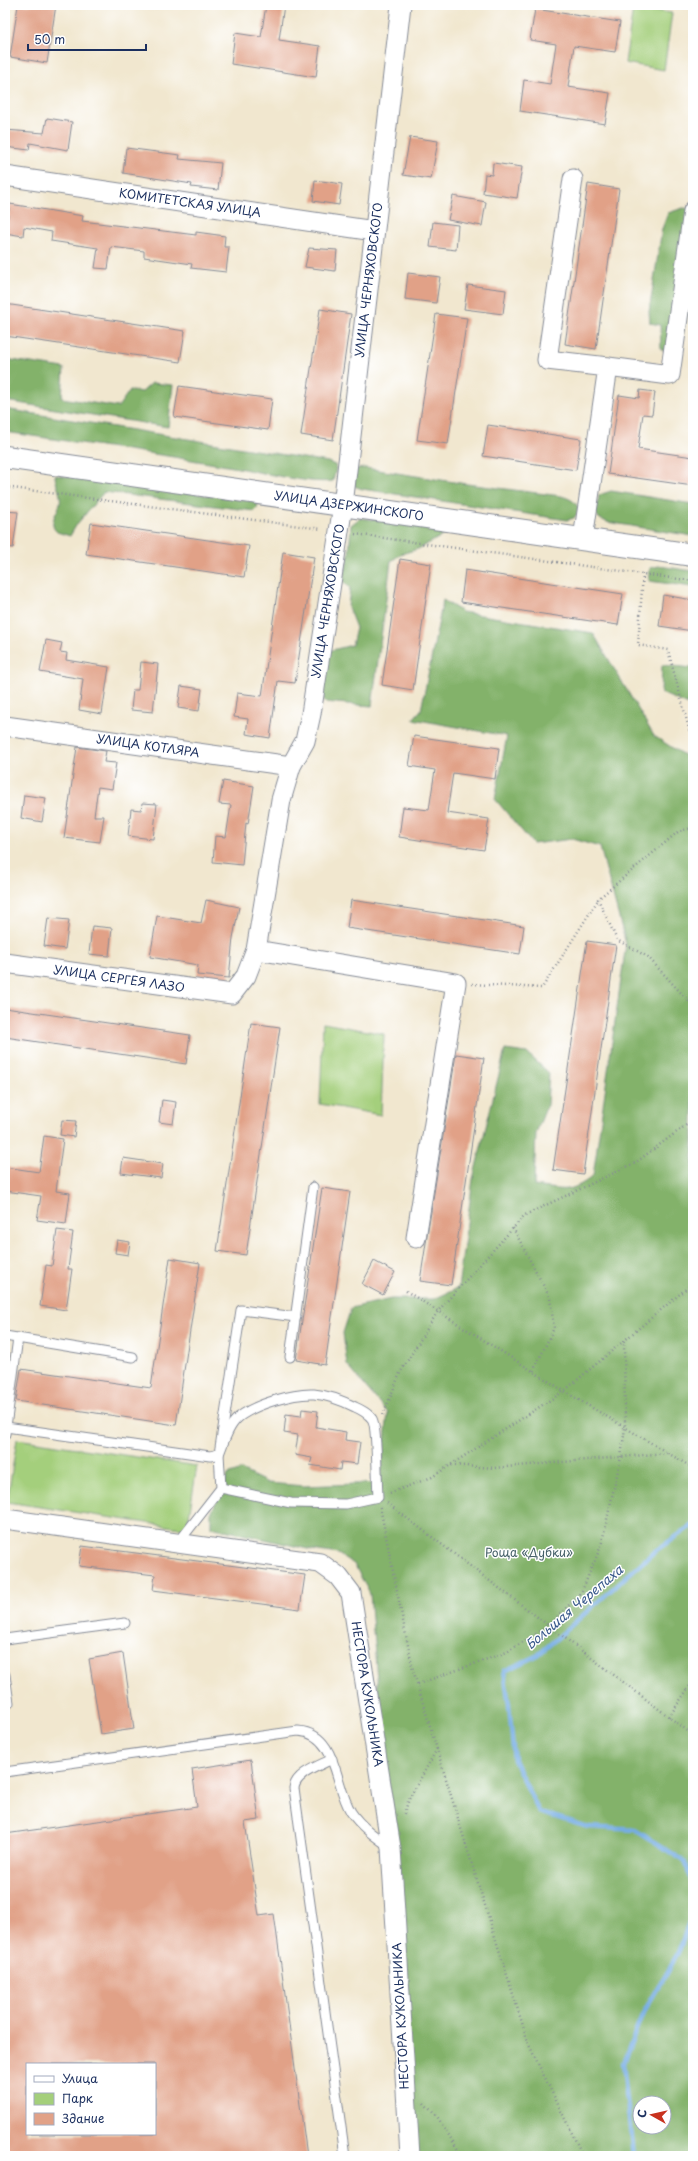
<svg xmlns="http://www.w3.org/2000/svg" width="698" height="2161" font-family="'Playpen Sans',sans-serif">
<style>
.green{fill:#a4cf7b;stroke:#607f6c}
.forest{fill:#83b26b;stroke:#4f7064;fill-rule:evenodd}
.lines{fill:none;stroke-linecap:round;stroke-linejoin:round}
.stream{stroke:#76ade5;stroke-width:4.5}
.building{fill:#e1a187;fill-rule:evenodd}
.lane-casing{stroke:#868b96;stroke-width:11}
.street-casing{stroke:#868b96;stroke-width:21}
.secondary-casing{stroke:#868b96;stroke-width:24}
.path{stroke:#868b96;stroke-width:2.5;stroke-dasharray:1 3;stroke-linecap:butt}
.lane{stroke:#fff;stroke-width:9}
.street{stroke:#fff;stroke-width:19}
.secondary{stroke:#fff;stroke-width:22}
.labels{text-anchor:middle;stroke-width:3;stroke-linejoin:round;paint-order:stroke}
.street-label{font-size:12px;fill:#1b2f5e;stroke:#fff}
.park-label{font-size:12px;fill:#445f67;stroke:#fff}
.water-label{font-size:13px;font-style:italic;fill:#3b5b8d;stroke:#fff}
</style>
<rect width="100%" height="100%" fill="#fff"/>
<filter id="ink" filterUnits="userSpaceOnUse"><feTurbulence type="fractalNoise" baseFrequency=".025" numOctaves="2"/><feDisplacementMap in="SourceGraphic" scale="8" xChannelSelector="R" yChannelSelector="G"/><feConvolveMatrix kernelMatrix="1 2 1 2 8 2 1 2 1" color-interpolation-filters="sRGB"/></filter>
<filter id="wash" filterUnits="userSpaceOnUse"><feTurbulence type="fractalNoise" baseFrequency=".012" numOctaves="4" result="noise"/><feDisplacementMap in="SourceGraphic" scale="16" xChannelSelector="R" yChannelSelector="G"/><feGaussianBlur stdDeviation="0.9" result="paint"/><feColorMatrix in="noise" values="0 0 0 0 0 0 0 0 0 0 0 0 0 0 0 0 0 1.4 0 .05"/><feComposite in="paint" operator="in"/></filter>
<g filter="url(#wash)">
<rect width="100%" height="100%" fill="#f1e7cf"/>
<g class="green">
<path d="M633,8L672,13L664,70L625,63Z"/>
<path d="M323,1023L384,1034L381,1115L320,1104Z"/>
<path d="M17,1439L197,1466L187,1529L7,1502Z"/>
</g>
<g class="forest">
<path d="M683,208L693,209V286L678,353L661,350L660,325L650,323L649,312L662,229L668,213Z"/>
<path d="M5,359L64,368L62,398L118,407L130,390L142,392L152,383L173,385L168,427L5,401Z"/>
<path d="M5,409L328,462L335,465L336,469L333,481C310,485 252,470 227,466C154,453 79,443 5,432Z"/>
<path d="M365,468L467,484L561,496C573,499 584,506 574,518L567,520L362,489L354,486L356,469Z"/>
<path d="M55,475L258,502L257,508L254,511L104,492L77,524L70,536L57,532C47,523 58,513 60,503C62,494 55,484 55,475Z"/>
<path d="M611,491L693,504V536L607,522L600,519L596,514L599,495Z"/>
<path d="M360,518L436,527L444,535L418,549L401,554L391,561L372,706L324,702L323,687L328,651L352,645L356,628L348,607L350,588L343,581L349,554L351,525Z"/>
<path d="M659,566L693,571V587L649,581L650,568Z"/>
<path d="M443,600L462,612L593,633L654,736L693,761V2156H410L391,1848L370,1594L354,1564L338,1554L312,1550L211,1527V1513L228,1475L241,1470L268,1483L304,1486L380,1483L388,1413L347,1365L343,1333L351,1308L391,1299H434L458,1288L473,1179L505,1050L527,1053L549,1073L547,1105L536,1133L534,1186C562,1189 569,1195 593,1176L626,944L600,847L572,839L533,844L495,799L507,736L413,719L421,710ZM640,2103H664V2127H640Z"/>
<path d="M662,665L693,668V707L661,693Z"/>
</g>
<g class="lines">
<g class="stream">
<path d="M693,1525L655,1551L538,1655L504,1671L509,1705L514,1760L539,1812L588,1827L635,1830L686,1862L693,1892"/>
<path d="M633,2156L623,2063L642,2015L677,1955L693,1913"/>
</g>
</g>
<g id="blocks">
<g class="building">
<path d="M18,5H56L47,63L10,57Z"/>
<path d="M266,5H284L279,40L320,46L316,77L231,64L235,33L261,37Z"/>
<path d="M535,9L620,22L615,52L574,46L568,87L610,93L605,124L520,111L524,80L550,84L556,44L530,40Z"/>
<path d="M47,118L72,122L68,150L30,143L29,150L5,147V130L44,133Z"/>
<path d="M410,137L438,141L431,179L403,175Z"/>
<path d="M126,148L180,155L179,159L221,163L218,190L191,187L192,184L123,173Z"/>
<path d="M493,163L522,167L517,198L483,193L485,174L492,175Z"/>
<path d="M315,180L342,184L339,205L313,201Z"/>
<path d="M588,184L619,189L596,349L565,344Z"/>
<path d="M453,196L486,202L482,226L448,220Z"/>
<path d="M10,204L83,216L82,221L196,235V232L225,236L224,247H229L226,272L191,268L192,264L144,257V251L111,247L108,269L95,268L98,248L51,241L52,232L24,227L23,236L5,233Z"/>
<path d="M433,222L458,225L456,250L430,247Z"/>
<path d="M309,248L337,250L335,271L305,267Z"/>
<path d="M408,273L440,277L436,303L405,299Z"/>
<path d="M468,285L506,290L503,314L464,309Z"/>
<path d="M5,304L185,331L180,362L5,336Z"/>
<path d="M320,309L351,314L333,440L301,435Z"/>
<path d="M436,314L467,318L448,444L417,440Z"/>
<path d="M179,386L272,399L268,430L174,417Z"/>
<path d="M640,390L655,392L652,415L643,414L638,449L693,457V486L608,474L619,395L639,398Z"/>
<path d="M488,425L581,439L576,470L483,456Z"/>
<path d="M5,511L18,512L13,548L5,547Z"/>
<path d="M91,523L249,546L244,577L86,554Z"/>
<path d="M283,552L314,557L295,683L278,681L270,738L246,734L248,719L234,717L237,693L262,696Z"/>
<path d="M400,559L431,564L413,690L382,685Z"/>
<path d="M465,570L623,594L618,625L461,602Z"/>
<path d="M663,595L693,600V631L659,626Z"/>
<path d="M46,640L62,643L60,652L67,653L66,660L109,667L102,714L79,710L83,679L40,672Z"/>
<path d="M141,662L158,664L153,712L131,710L133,690H138Z"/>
<path d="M181,686L202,689L199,711L178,708Z"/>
<path d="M414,736L499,748L495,779L453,773L447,813L489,819L484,850L399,837L403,807L429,810L435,770L409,766Z"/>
<path d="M77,747L106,751L104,762L116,763L112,789L98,787L94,816H104L100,842L64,838Z"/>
<path d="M223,781L254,786L248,824L246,823L242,865L213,862L215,836L226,837L231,805L219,804Z"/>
<path d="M24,795L46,798L42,822L21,818Z"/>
<path d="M142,803L157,804L153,839L128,836L131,809L141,810Z"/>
<path d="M206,900L239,907L233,938L229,978L197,975L198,965L150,957L157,916L201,923Z"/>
<path d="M351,900L524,926L520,954L347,928Z"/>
<path d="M48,918L69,920L65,949L44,946Z"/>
<path d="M92,926L112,928L109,956L89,954Z"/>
<path d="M587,941L616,945L583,1174L553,1170Z"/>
<path d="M5,1008L190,1035L186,1064L5,1037Z"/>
<path d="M251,1023L280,1027L246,1255L217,1251Z"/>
<path d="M456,1054L484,1058L451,1285L420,1281Z"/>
<path d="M162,1100L176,1102L173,1124L159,1122Z"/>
<path d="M62,1120L76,1121L74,1137L60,1135Z"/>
<path d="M44,1136L63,1139L56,1191L70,1193L66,1224L37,1220L41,1196L5,1191V1167L39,1172Z"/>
<path d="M123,1158L163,1164L161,1178L121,1173Z"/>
<path d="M322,1188L350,1192L325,1365L296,1360Z"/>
<path d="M57,1230L73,1232L68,1269H72L66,1310L40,1306L46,1265L52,1266Z"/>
<path d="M117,1240L130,1242L128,1255L115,1253Z"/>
<path d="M170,1258L200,1263L176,1425L16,1401L21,1369L151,1388Z"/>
<path d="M374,1261L395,1272L383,1295L362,1284Z"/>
<path d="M302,1409L318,1411L316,1427L346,1432L345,1440L360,1442L357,1464L341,1462L340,1470L310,1465L312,1458L295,1455L298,1435L284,1433L286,1414L301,1416Z"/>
<path d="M82,1546L305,1575L300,1609L153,1590L155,1575L79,1566Z"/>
<path d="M123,1653L134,1729L101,1734L89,1659Z"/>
<path d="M251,1760L259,1820L245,1822L259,1916L274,1914L307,2156H5V1834L197,1807L192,1769ZM27,2064H155V2134H27Z"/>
</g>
</g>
</g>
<g filter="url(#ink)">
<use href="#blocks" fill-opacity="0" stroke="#868b96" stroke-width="1"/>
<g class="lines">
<g class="lane-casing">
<g id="lane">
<path d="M5,1336L133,1357"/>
<path d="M290,1357L313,1187"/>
<path d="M6,1427L210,1456L219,1454C224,1442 228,1426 239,1417C256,1404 293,1393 314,1394C327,1395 343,1401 355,1407C360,1409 369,1414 372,1419C377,1425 377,1484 378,1497L346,1504L291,1503L221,1488"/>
<path d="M5,1434L18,1338"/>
<path d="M178,1543L221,1488L219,1454L241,1310L296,1317"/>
<path d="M5,1639L125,1623"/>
<path d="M5,1675L9,1703"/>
<path d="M332,1759C319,1766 296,1773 294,1788L345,2156"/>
<path d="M5,1772L298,1731C338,1734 334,1785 351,1812C361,1827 376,1837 390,1847"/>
</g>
</g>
<g class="street-casing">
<g id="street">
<path d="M5,176L374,231"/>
<path d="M573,179L547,360L608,367L583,539"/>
<path d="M608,367L670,375L693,211"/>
<path d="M5,726L291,766"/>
<path d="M256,950L456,983L416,1238"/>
<path d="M5,963L232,994L246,976L256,950L281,800L291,766L305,741L311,714L343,505L401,5"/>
<path d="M5,1519L320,1563L338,1576L351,1593L391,1848L410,2156"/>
</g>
</g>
<g class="secondary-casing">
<path id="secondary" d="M5,457L693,555"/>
</g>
<g class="path">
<path d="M5,487L322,529"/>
<path d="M355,534L693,581"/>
<path d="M643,574L638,645L668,650L693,744"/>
<path d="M693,828L679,831L598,899L617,940L648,957L693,1006"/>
<path d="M472,984L542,988L598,900"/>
<path d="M513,1228L550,1298L554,1328L533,1372"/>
<path d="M406,1291L564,1391L693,1468"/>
<path d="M383,1415L400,1373L438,1311L525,1215L635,1163L693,1120"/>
<path d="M451,1465L494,1468L667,1453"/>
<path d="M390,1493L432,1477L564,1391L693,1283"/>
<path d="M387,1503L693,1735"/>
<path d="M380,1507L413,1670L466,1845L529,2045L583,2156"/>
<path d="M418,1684L507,1652L548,1626L581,1593L601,1546L621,1457L625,1428L624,1340"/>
<path d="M669,1717L693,1681"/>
<path d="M404,1814L409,1799L437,1749"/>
<path d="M424,2103L438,2118L462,2156"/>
</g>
<use href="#lane" class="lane"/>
<use href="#street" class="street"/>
<use href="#secondary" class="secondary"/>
</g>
</g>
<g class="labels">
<g class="street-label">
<text transform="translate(190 203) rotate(8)" y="4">КОМИТЕТСКАЯ УЛИЦА</text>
<text transform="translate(369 280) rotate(-83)" y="4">УЛИЦА ЧЕРНЯХОВСКОГО</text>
<text transform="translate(349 506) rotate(8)" y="4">УЛИЦА ДЗЕРЖИНСКОГО</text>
<text transform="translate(328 601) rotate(-81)" y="4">УЛИЦА ЧЕРНЯХОВСКОГО</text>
<text transform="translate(148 746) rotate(8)" y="4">УЛИЦА КОТЛЯРА</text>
<text transform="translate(119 979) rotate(8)" y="4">УЛИЦА СЕРГЕЯ ЛАЗО</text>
<text transform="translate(367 1694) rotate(81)" y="4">НЕСТОРА КУКОЛЬНИКА</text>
<text transform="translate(401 2016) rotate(-93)" y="4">НЕСТОРА КУКОЛЬНИКА</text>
</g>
<g class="park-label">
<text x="529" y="1557">Роща «Дубки»</text>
</g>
<g class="water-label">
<text transform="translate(574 1607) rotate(-40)" y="5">Большая Черепаха</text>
</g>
</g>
<rect width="698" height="2161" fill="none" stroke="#fff" stroke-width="20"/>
<rect x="26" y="2063" width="130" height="72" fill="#ffffff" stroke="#a4acbf"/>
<rect x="34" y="2076" width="20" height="6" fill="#ffffff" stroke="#a4acbf"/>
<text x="62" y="2083" font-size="12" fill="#1b2f5e">Улица</text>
<rect x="34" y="2093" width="20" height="12" fill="#a4cf7b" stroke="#a4acbf"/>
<text x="62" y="2103" font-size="12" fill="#1b2f5e">Парк</text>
<rect x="34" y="2113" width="20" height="12" fill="#e1a187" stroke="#a4acbf"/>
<text x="62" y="2123" font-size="12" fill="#1b2f5e">Здание</text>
<g transform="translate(652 2115) rotate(278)"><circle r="19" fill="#ffffff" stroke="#a4acbf"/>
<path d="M0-3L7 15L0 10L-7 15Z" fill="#c8321e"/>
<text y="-6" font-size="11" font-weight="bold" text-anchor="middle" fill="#1b2f5e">С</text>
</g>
<path d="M28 44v6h118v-6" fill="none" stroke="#1b2f5e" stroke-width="2"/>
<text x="34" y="44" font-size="12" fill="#1b2f5e" stroke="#ffffff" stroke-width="3" paint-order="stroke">50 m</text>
</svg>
